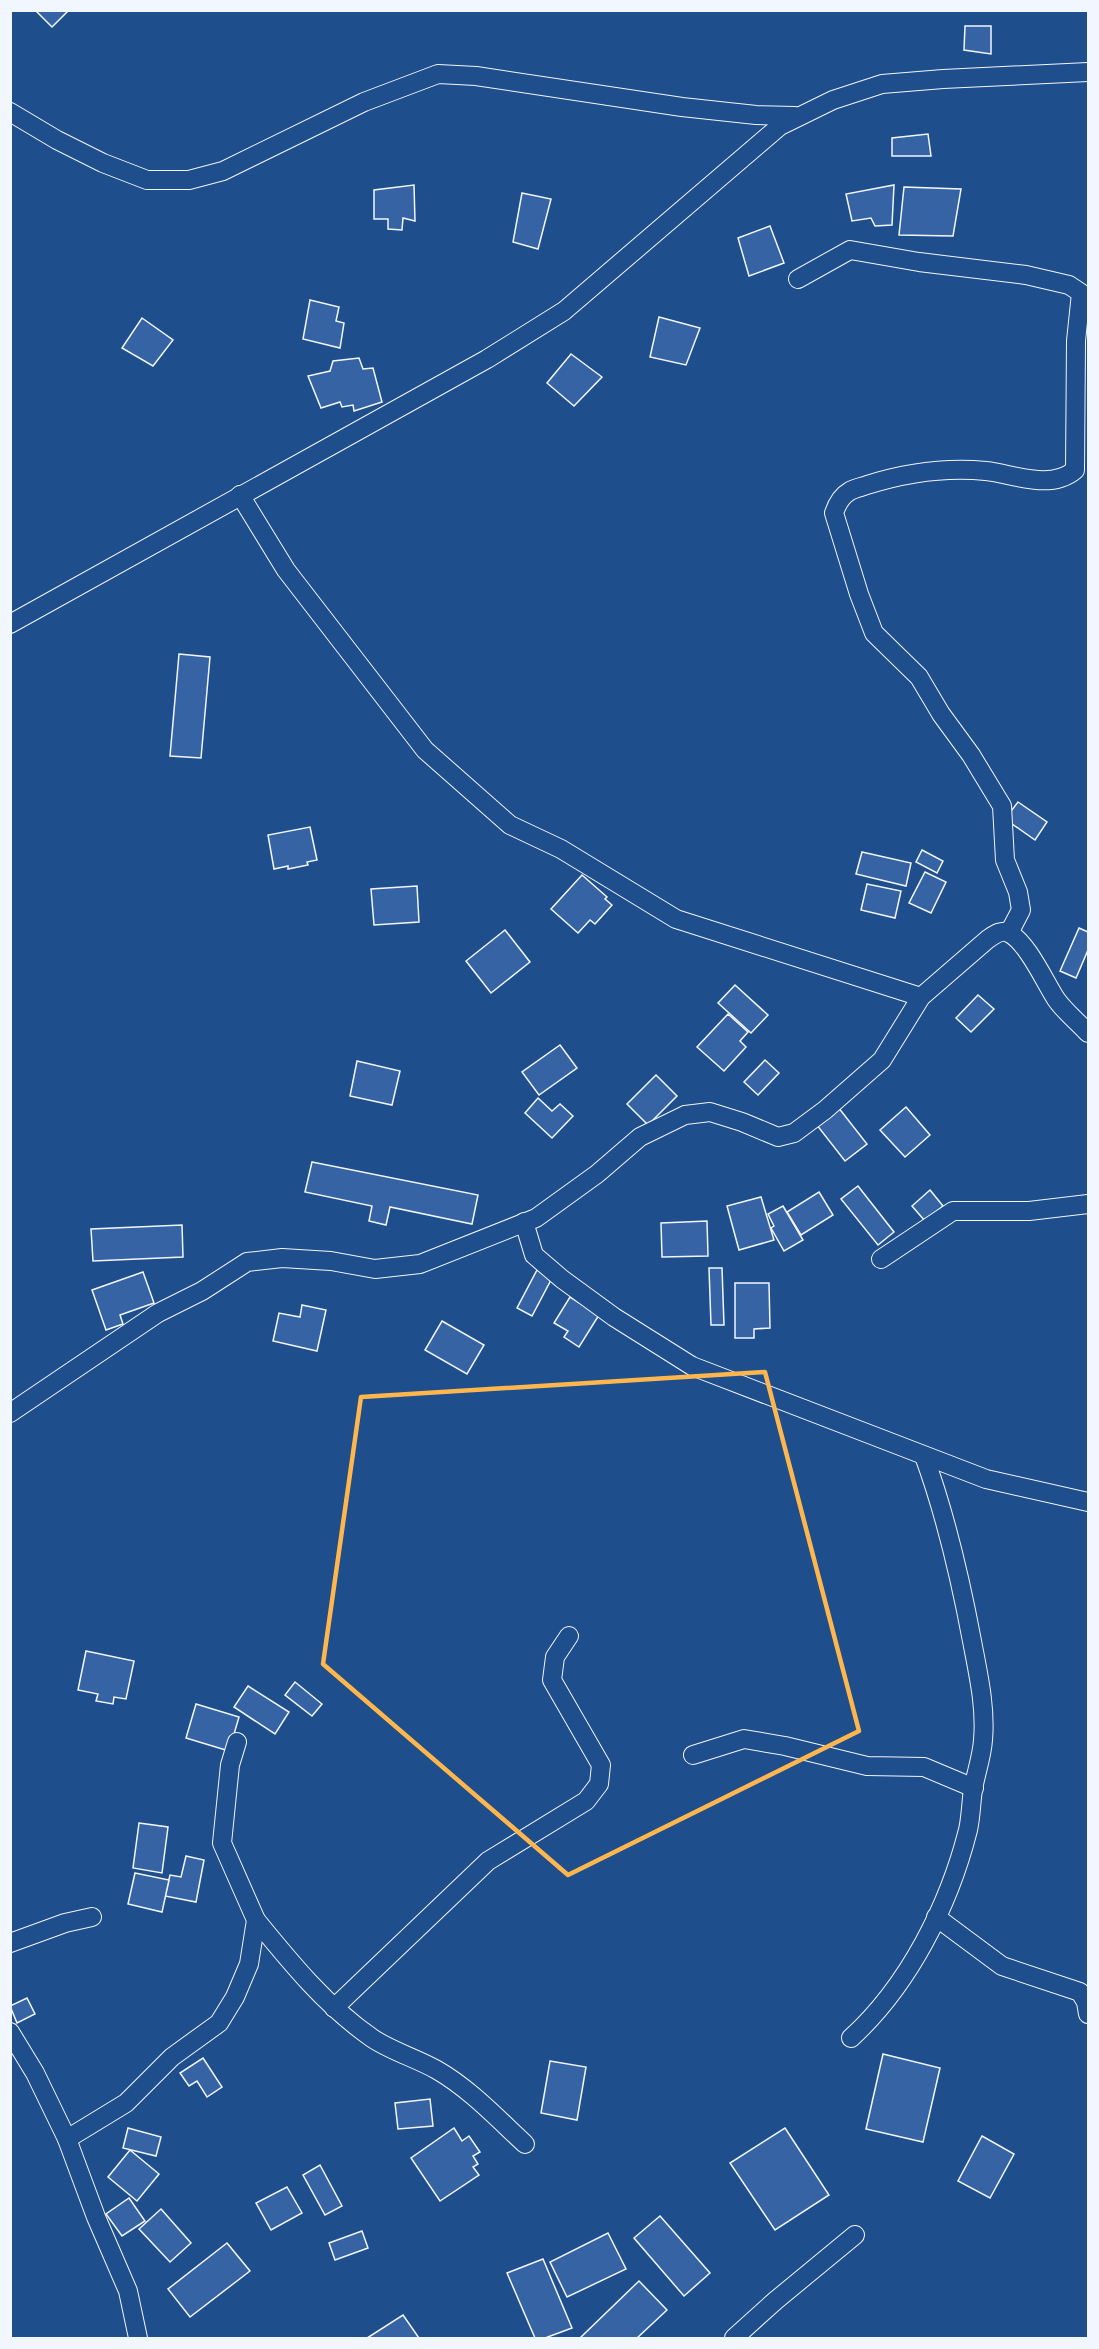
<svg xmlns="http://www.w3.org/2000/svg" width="1099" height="2349" font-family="Jost,sans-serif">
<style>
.building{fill:#3563a3;stroke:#f2f6ff;stroke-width:1.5}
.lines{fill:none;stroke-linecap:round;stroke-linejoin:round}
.minor-casing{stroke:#f2f6ff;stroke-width:20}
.minor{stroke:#1f4e8c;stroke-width:18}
.marked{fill:none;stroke:#ffb74d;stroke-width:4.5;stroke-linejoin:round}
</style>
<rect width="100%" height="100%" fill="#1f4e8c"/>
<g class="building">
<path d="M35,10H69L52,27Z"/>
<path d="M965,26H991V54L964,50Z"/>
<path d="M928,134L931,156H892V138Z"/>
<path d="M414,185L415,221L403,218L402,230L388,229V219H374V190Z"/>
<path d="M894,185L892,225L875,226L871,218L852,221L846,194Z"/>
<path d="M904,187L961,189L953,236L899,235Z"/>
<path d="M522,193L551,199L538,249L513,242Z"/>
<path d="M770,226L784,263L749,276L738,238Z"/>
<path d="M310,300L339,307L336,321L344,323L340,348L303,339Z"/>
<path d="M659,317L700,328L686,365L650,357Z"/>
<path d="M142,318L173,340L153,366L122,348Z"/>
<path d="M571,354L602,377L574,406L547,383Z"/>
<path d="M359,358L363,369L373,368L382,402L354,411L353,405L342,407L340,402L321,408L308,376L330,371L333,361Z"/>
<path d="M179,654L210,657L201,758L170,756Z"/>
<path d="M1018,802L1047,822L1035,840L1005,819Z"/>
<path d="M310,827L317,860L307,862L308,865L288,869V866L274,869L268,835Z"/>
<path d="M922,850L943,861L937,873L916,862Z"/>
<path d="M862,852L911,863L906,886L856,874Z"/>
<path d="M925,872L946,882L931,913L909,903Z"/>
<path d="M582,875L607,897L605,899L612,905L595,924L590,920L578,933L551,909Z"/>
<path d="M867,884L901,891L895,918L861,910Z"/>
<path d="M417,886L419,922L374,925L371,889Z"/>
<path d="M1079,928L1088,932V950L1076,978L1060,971Z"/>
<path d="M505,930L530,962L491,993L466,961Z"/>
<path d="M735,985L768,1015L751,1033L718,1003Z"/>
<path d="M978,995L994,1009L971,1032L956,1018Z"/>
<path d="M728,1014L748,1032L740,1041L746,1047L724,1071L697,1047Z"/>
<path d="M560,1045L577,1068L539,1095L522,1072Z"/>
<path d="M765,1060L779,1073L758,1095L744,1082Z"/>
<path d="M357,1061L400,1071L392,1105L350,1096Z"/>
<path d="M656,1075L677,1096L648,1125L627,1104Z"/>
<path d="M538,1098L552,1111L560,1104L573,1116L552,1138L525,1113Z"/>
<path d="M838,1107L867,1144L845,1161L816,1124Z"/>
<path d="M906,1107L930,1135L905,1157L880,1130Z"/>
<path d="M312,1162L478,1195L472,1224L390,1207L386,1225L369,1221L372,1206L305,1192Z"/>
<path d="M858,1186L894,1232L878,1245L841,1199Z"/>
<path d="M930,1190L943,1206L925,1221L912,1206Z"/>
<path d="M819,1192L833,1215L801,1235L787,1212Z"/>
<path d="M761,1197L774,1240L739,1250L727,1206Z"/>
<path d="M783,1206L803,1240L784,1251L771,1228L774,1226L768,1214Z"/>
<path d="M707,1221L708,1256L662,1257L661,1223Z"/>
<path d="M182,1225L183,1257L93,1261L91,1229Z"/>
<path d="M709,1268H722L724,1325H711Z"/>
<path d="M537,1270L552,1278L532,1316L517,1308Z"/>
<path d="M143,1272L154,1303L120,1315L123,1324L106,1330L92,1290Z"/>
<path d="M735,1283H769L770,1328L754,1329V1338H735Z"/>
<path d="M570,1297L599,1315L579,1347L564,1337L568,1331L554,1323Z"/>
<path d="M302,1305L326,1310L317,1351L273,1341L279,1313L300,1317Z"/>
<path d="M442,1321L484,1345L467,1374L425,1350Z"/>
<path d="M86,1651L134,1661L126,1699L114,1697L113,1704L96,1701L98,1694L78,1690Z"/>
<path d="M295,1682L322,1704L312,1716L285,1695Z"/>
<path d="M248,1686L289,1712L275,1734L234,1707Z"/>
<path d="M196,1704L239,1717L229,1751L186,1738Z"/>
<path d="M139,1823L168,1827L162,1873L133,1868Z"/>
<path d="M186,1856L204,1860L196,1902L165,1896L170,1875L181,1877Z"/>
<path d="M135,1873L169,1880L162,1912L128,1904Z"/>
<path d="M27,1998L35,2014L17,2023L10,2006Z"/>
<path d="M883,2054L940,2068L923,2142L866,2129Z"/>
<path d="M203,2058L222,2087L207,2097L197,2081L189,2086L180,2073Z"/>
<path d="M550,2061L586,2067L577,2120L541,2113Z"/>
<path d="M430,2099L433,2126L398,2129L395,2103Z"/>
<path d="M128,2128L161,2137L156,2156L123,2148Z"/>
<path d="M454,2128L462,2141L469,2136L480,2152L473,2156L478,2164L473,2167L479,2175L440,2201L411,2158Z"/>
<path d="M785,2128L829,2195L775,2230L730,2163Z"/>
<path d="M982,2136L1014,2154L990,2198L958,2181Z"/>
<path d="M130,2150L159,2174L137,2201L108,2177Z"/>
<path d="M320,2165L342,2206L325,2215L303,2175Z"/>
<path d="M287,2187L302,2213L271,2230L256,2203Z"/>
<path d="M129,2198L145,2221L122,2236L106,2214Z"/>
<path d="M161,2209L191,2243L170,2262L139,2229Z"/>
<path d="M660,2216L710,2273L684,2296L634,2238Z"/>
<path d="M362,2231L368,2248L335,2260L329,2243Z"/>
<path d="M608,2233L626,2269L567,2297L550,2262Z"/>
<path d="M227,2243L250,2271L190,2317L168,2289Z"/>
<path d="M543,2259L572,2328L545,2338H535L507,2273Z"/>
<path d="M639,2281L667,2310L637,2338H580Z"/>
<path d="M403,2315L419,2338H367Z"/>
</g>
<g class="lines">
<g class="minor-casing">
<g id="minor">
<path d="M10,112L57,140L103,163L147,180H189L223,171L364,102L438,74L476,76L682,107L756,115L795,116"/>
<path d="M798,279L850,250L919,262L1026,275L1069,285L1081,293L1076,341L1075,470C1050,491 1014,474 986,471C946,467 905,473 867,485C862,487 855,488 850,491C841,496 837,504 834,513L859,594L874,633L919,677L941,714L971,755L1002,806L1005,860L1018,892L1021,910L1009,933"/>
<path d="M240,495L286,570L425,750L510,825L561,849L676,919L921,997"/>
<path d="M10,624L487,359L564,311L780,126L833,100L882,84L943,79L1088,72"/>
<path d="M524,1222L534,1255L562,1279L614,1317L692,1366L986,1479L1088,1502"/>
<path d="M881,1259L953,1211H1029L1088,1204"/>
<path d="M10,1413L158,1313L202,1291L247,1262L282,1258L331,1261L375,1269L420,1264L536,1218L597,1174L640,1137L685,1115L710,1112L742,1122L778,1137L794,1133L825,1110L882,1060L921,997L988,939C994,935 1002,929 1009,933C1027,942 1045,982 1056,999C1064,1011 1078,1022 1088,1033"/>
<path d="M693,1755L744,1739L785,1746L867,1766L924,1767L974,1788"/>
<path d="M936,1917L1002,1966L1080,1992L1086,2002L1088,2014"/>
<path d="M256,1920C291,1963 326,2006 372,2038C391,2051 416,2058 437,2070C470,2089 498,2119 525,2144"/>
<path d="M10,1943L65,1923L92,1917"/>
<path d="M334,2008L488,1861L586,1801L599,1784L601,1765L552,1680L555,1657L569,1636"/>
<path d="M10,2032L35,2073L67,2139L96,2217L128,2291L138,2338"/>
<path d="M851,2038C909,1985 949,1905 968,1830C971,1817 971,1803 973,1789C976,1773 982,1756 983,1740C986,1707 978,1673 972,1641C960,1577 946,1516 924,1456"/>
<path d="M67,2139L126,2103L172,2057L219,2023L235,1997L249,1964L256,1920L222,1843L230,1765L237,1742"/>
<path d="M734,2338L775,2301L855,2235"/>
</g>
</g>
<use href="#minor" class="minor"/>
</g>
<path class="marked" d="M765,1372L859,1731L568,1875L323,1664L361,1397Z"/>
<rect width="1099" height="2349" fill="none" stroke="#f2f6ff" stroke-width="24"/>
</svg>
